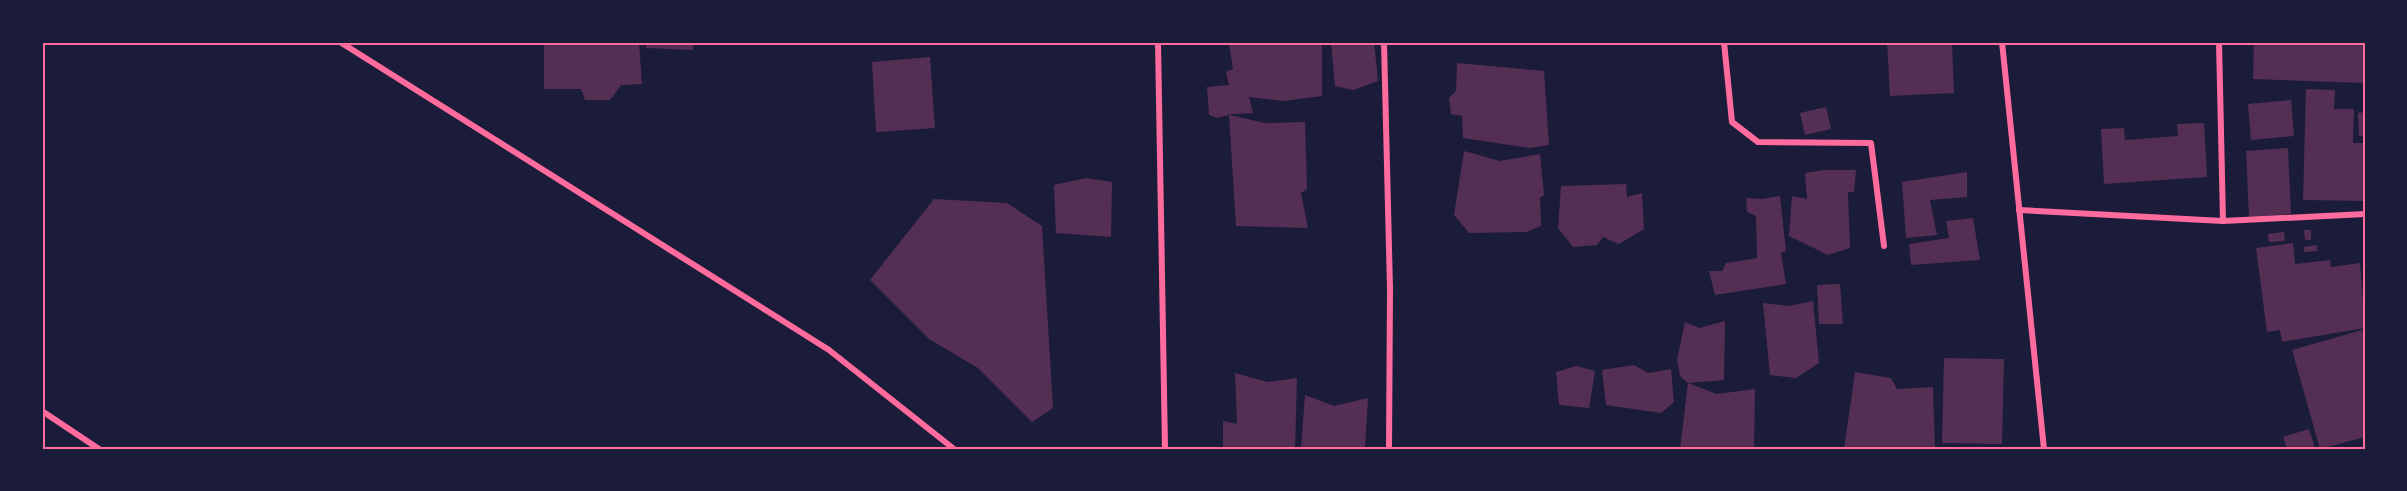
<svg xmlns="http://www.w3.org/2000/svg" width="2407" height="491" font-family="'Sofia Sans Condensed',sans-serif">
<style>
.building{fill:#542f53}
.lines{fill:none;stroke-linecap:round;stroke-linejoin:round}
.minor{stroke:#ff6b9d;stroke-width:6}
.neatline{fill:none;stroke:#ff6b9d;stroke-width:2}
</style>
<rect width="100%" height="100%" fill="#1b1b3a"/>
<g class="building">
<path d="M544,42H639L642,84L621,85L610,100H585L581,89H544Z"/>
<path d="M646,42H693V50L646,48Z"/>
<path d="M875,42H899V44L875,45Z"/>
<path d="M1231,42H1322V96L1283,101L1249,97L1253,113L1232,114L1217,118L1209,115L1207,87L1229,85L1226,72L1233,69L1229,43Z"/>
<path d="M1331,42H1374L1378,81L1353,90L1335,86Z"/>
<path d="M1887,42H1952L1954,93L1890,96Z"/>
<path d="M2254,42H2365V83L2253,79Z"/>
<path d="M930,57L935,128L876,132L872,62Z"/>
<path d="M1457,63L1544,71L1549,145L1530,148L1463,138L1462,116L1451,114L1449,98L1456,91Z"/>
<path d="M2306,89L2335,90L2334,109H2354L2353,143H2365V201L2303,200Z"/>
<path d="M2291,100L2294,136L2251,140L2248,104Z"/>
<path d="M1826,107L1831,129L1805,135L1800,113Z"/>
<path d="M2365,112V136H2359L2358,113Z"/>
<path d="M1229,115L1265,123L1305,122L1307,189L1301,193L1308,228L1236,226Z"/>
<path d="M2204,123L2207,177L2104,184L2101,129L2124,128L2125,140L2178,136L2177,124Z"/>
<path d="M2288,148L2291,214L2249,217L2246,151Z"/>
<path d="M1464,151L1500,161L1540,154L1544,195L1540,198L1541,226L1526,232L1469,233L1454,215Z"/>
<path d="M1824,170H1856L1854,192H1848L1850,248L1828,255L1789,236L1792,196L1807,199L1805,173Z"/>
<path d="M1967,172V197L1930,200L1937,235L1906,238L1902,182Z"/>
<path d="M1086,178L1112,182L1111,237L1056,233L1054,185Z"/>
<path d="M1626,184L1627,197L1642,193L1644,229L1619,244L1603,237L1597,245L1573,247L1558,228L1561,186Z"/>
<path d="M1780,196L1786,251L1781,253L1786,284L1715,295L1709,271H1722L1726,263L1757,258L1756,216L1747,212L1746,198L1761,199Z"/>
<path d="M934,199L1007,203L1042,226L1053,408L1032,422L978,368L929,339L870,280Z"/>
<path d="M1973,218L1980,260L1911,265L1909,244L1949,238L1946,221Z"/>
<path d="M2304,230H2311V240H2305Z"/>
<path d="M2284,232L2285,241L2269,242L2268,234Z"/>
<path d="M2293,243L2295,264L2330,260L2331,267L2360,263L2365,328L2282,342L2280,330L2267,332L2256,248Z"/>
<path d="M2317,245V251L2304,252V247Z"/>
<path d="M1840,284L1843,324H1819L1817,285Z"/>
<path d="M1813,301L1819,363L1796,378L1770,375L1763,303L1789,306Z"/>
<path d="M1725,321L1724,380L1688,383L1680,376L1677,360L1685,322L1699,328Z"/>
<path d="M2362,330L2365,341V437L2320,449L2292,350Z"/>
<path d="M1944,358L2004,359L2002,444L1942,443Z"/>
<path d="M1634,365L1648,373L1671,369L1674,402L1661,413L1606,405L1602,370Z"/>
<path d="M1576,366L1595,371L1589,408L1559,405L1556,372Z"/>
<path d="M1855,372L1891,378L1897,389L1933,387L1935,449H1844Z"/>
<path d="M1235,373L1268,382L1297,378L1295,449H1223V421L1237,424Z"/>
<path d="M1688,383L1717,394L1755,389L1754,449H1680Z"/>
<path d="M1305,395L1334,406L1368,398L1365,449H1301Z"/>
<path d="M2309,429L2315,448L2287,449L2283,437Z"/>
</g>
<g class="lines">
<g class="minor">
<path d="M340,42L829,350L954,449"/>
<path d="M1158,42L1165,449"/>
<path d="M1384,42L1390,289L1389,449"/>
<path d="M1724,42L1732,122L1758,142L1871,143L1884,246"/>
<path d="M2002,42L2044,449"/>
<path d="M2219,42L2223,221"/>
<path d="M2019,210L2223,221L2365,214"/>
<path d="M42,411L99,449"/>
</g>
</g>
<rect width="2407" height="491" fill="none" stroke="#1b1b3a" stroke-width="87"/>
<rect x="44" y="44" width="2320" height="404" class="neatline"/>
</svg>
